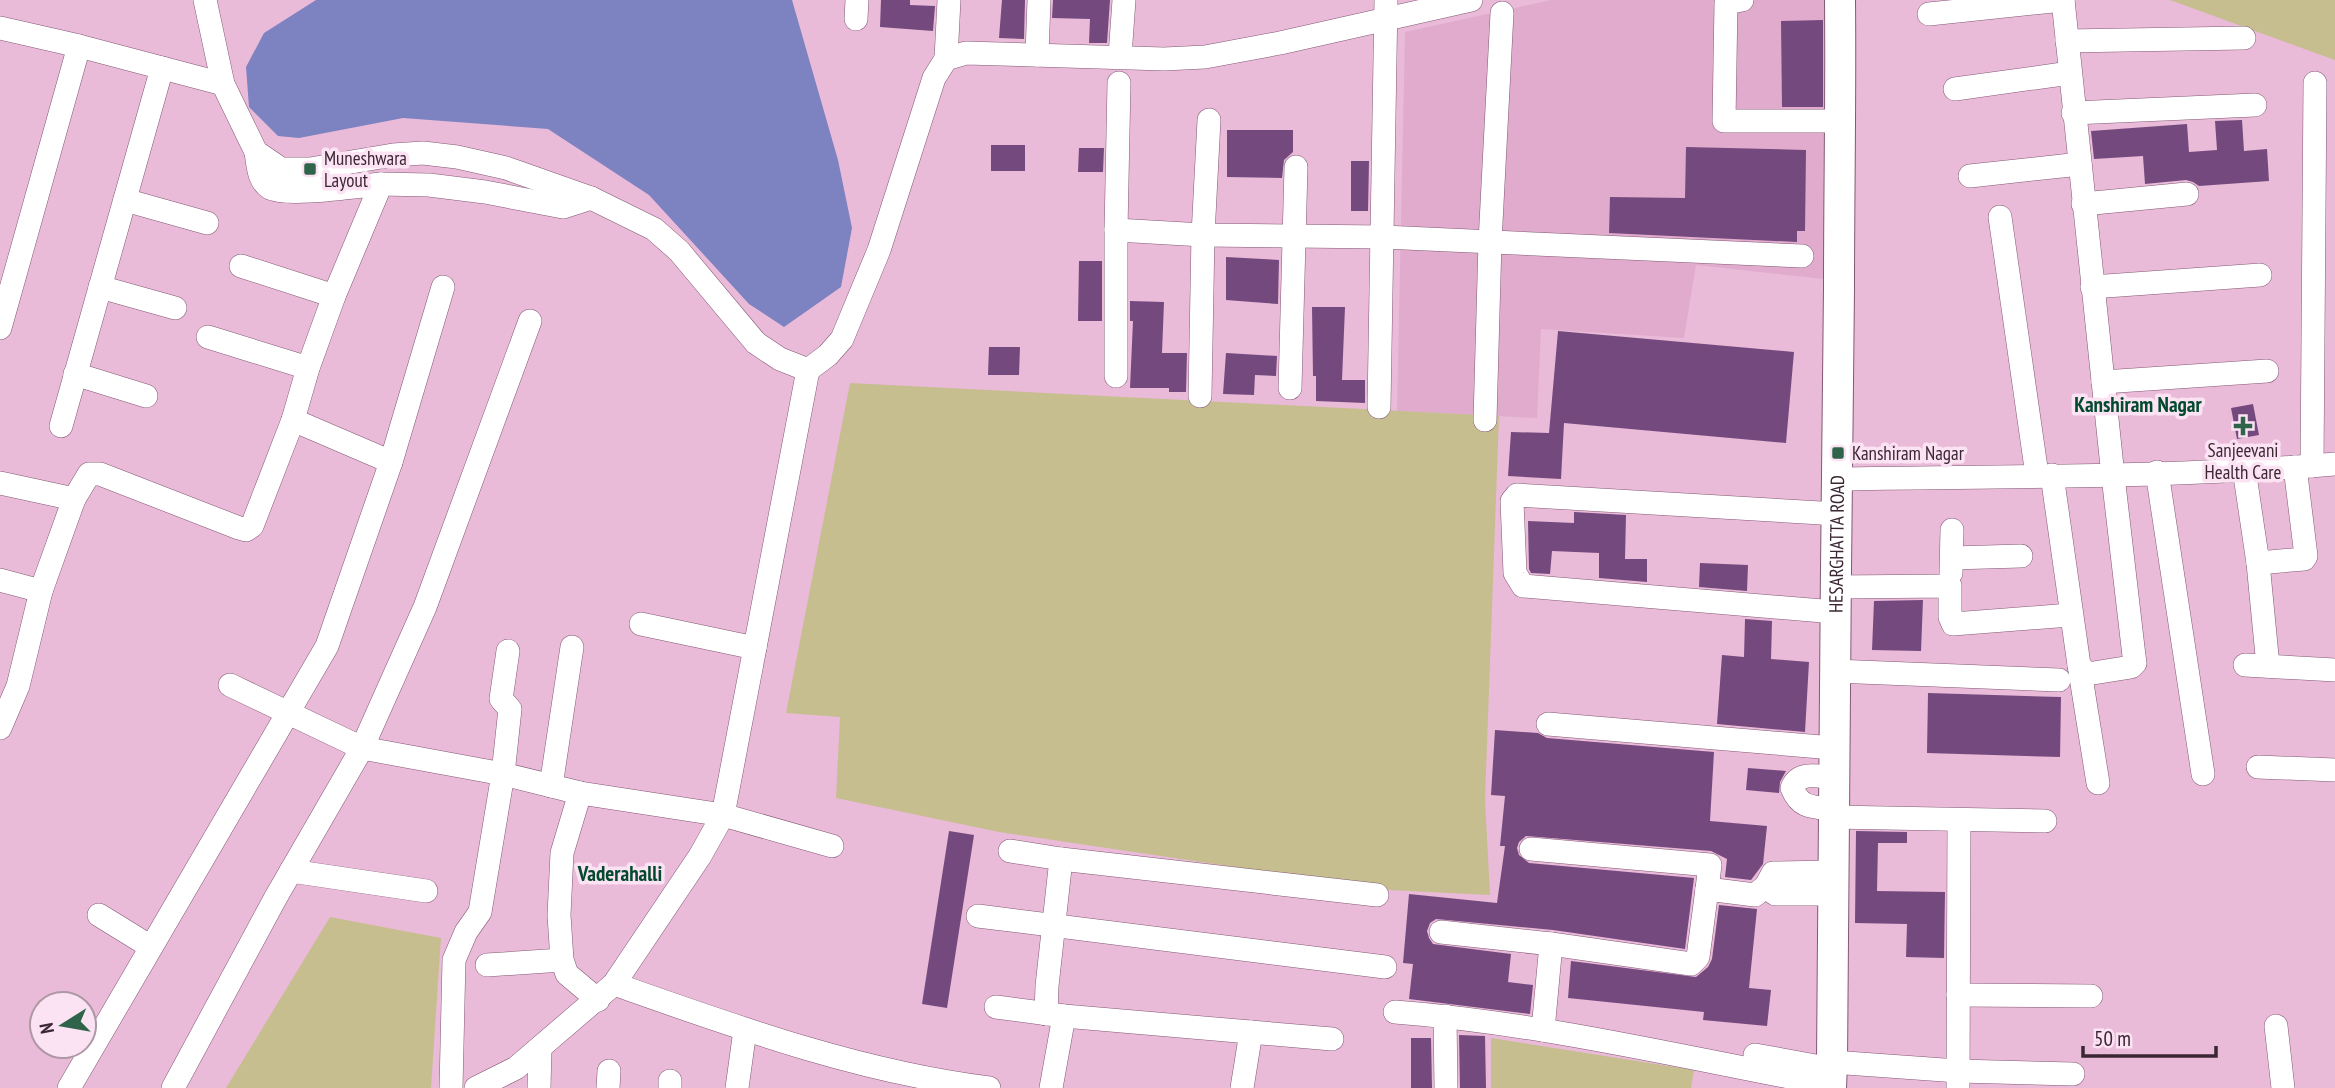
<svg xmlns="http://www.w3.org/2000/svg" width="2335" height="1088" font-family="'PT Sans Narrow',sans-serif">
<style>
.built{fill:#e1abce}
.green{fill:#c6be8f}
.water{fill:#7d82c1}
.building{fill:#74497e}
.lines{fill:none;stroke-linecap:round;stroke-linejoin:round}
.minor-casing{stroke:#835974;stroke-width:24}
.major-casing{stroke:#835974;stroke-width:32}
.minor{stroke:#fff;stroke-width:23}
.major{stroke:#fff;stroke-width:30}
.poi-dot{fill:#2f644a;stroke:#fce3f3;stroke-width:2.5}
.labels{text-anchor:middle;stroke-width:7;stroke-linejoin:round;paint-order:stroke}
.poi-label{font-size:19px;fill:#3a2733;stroke:#fce3f3;text-anchor:start}
.street-label{font-size:19px;fill:#3a2733;stroke:#fce3f3}
.neighbourhood-label{font-size:21px;font-weight:bold;fill:#02492e;stroke:#fce3f3}
</style>
<rect width="100%" height="100%" fill="#eabad9"/>
<path class="built" d="M1551,0H1828L1824,279L1696,265L1684,338L1541,329L1537,418L1397,411L1405,32Z"/>
<g class="green">
<path d="M2170,0H2335V60Z"/>
<path d="M850,383L1499,416L1485,799L1490,895L1389,890L999,832L836,798L840,717L786,713Z"/>
<path d="M330,917L441,938L431,1088H226Z"/>
<path d="M1491,1038L1694,1070L1691,1088H1491Z"/>
</g>
<path class="water" d="M316,0H792L838,160L852,228L841,287L784,327L749,304L649,195L548,129L403,118L299,138L278,136L249,107L246,67L264,33Z"/>
<g class="building">
<path d="M881,0H910V5L935,6L933,31L880,27Z"/>
<path d="M1002,0H1025L1024,39L999,38Z"/>
<path d="M1053,0H1110L1107,43H1089L1090,19L1052,18Z"/>
<path d="M1823,20V107H1782L1781,21Z"/>
<path d="M2242,120L2244,151L2267,149L2269,181L2199,186L2193,182L2186,180L2145,184L2143,156L2094,159L2091,131L2187,124L2189,152L2217,150L2215,121Z"/>
<path d="M1227,130H1293V152L1284,160L1282,178L1227,177Z"/>
<rect x="991" y="145" width="34" height="26"/>
<path d="M1686,147L1806,150L1805,231H1797V242L1609,233L1610,197L1685,198Z"/>
<path d="M1079,148H1104L1103,172H1078Z"/>
<path d="M1351,161H1369L1368,211H1351Z"/>
<path d="M1226,257L1279,260L1278,304L1226,300Z"/>
<path d="M1079,261H1102V321H1078Z"/>
<path d="M1130,301L1164,302L1162,353H1187L1186,392H1169V388H1130L1133,321H1130Z"/>
<path d="M1312,307H1345L1342,380H1365V403L1316,401V376H1313Z"/>
<path d="M1558,331L1794,352L1786,443L1564,423L1561,479L1508,476L1511,432L1549,433Z"/>
<path d="M989,347H1020L1019,375H988Z"/>
<path d="M1226,353L1277,356L1276,376L1255,375L1254,395L1223,394Z"/>
<path d="M2253,404L2259,435L2237,439L2231,408Z"/>
<path d="M1574,512L1626,515L1625,559H1647V582L1599,578V553L1552,551L1550,574L1531,573L1529,569L1528,521L1574,523Z"/>
<path d="M1700,563L1748,565L1747,591L1699,587Z"/>
<path d="M1923,600L1921,651L1872,650L1874,601Z"/>
<path d="M1745,619L1772,621L1771,659L1809,662L1805,732L1717,724L1722,655L1744,657Z"/>
<path d="M1928,693L2061,697L2060,757L1927,753Z"/>
<path d="M1495,730L1538,733L1547,738L1714,752L1710,821L1767,826L1763,864L1751,880L1725,877L1727,859L1711,851L1526,836L1519,842L1517,848L1519,855L1529,863L1694,878L1685,949L1553,930L1436,919L1430,923L1427,931L1429,938L1433,944L1511,954L1508,982L1533,985L1530,1014L1409,999L1413,964L1403,963L1409,894L1497,903L1505,846H1500L1505,796L1491,795Z"/>
<path d="M1748,768L1786,771L1780,782L1779,793L1746,790Z"/>
<path d="M949,831L974,835L947,1008L922,1004Z"/>
<path d="M1856,831L1907,832V843H1878L1877,891L1945,892L1944,958L1906,957L1907,924L1855,923Z"/>
<path d="M1719,905L1757,909L1749,988L1771,990L1767,1026L1703,1020L1704,1012L1568,998L1571,961L1696,977L1708,967L1712,959Z"/>
<path d="M1459,1035L1485,1036L1486,1088H1460Z"/>
<path d="M1411,1038H1431L1432,1088H1411Z"/>
</g>
<g class="lines">
<g class="minor-casing">
<g id="minor">
<path d="M205,0L223,84L256,152L281,169H310L393,155L423,153L457,157L506,168L591,198L654,229L679,251L756,343L780,359L808,370L828,355L842,339L879,250L934,78L946,59L966,53L1164,59L1205,57L1280,43L1471,0"/>
<path d="M1742,0L1726,3L1724,121H1842"/>
<path d="M1929,14L2063,0"/>
<path d="M856,19L857,0"/>
<path d="M0,28L79,46L223,84"/>
<path d="M2067,41L2244,38"/>
<path d="M1037,55L1039,0"/>
<path d="M1120,56L1124,0"/>
<path d="M946,59L949,0"/>
<path d="M1955,89L2070,73"/>
<path d="M2073,113L2255,105"/>
<path d="M1970,176L2080,164"/>
<path d="M381,184L429,185L485,192L563,207L591,198"/>
<path d="M125,200L207,223"/>
<path d="M2083,204L2187,194"/>
<path d="M2000,217L2037,475"/>
<path d="M1116,230L1203,235L1383,237L1802,256"/>
<path d="M241,266L334,296"/>
<path d="M100,287L175,308"/>
<path d="M2092,287L2260,275"/>
<path d="M0,328L79,46"/>
<path d="M208,337L308,368"/>
<path d="M75,374L146,396"/>
<path d="M1116,376V230L1119,83"/>
<path d="M2103,382L2267,371"/>
<path d="M1290,388L1296,167"/>
<path d="M1200,396L1203,235L1209,120"/>
<path d="M1379,407L1386,0"/>
<path d="M293,420L391,462"/>
<path d="M1485,420L1490,242L1502,13"/>
<path d="M61,426L162,68"/>
<path d="M2312,466L2315,83"/>
<path d="M2244,469L2258,563L2304,559L2306,556L2295,467"/>
<path d="M2157,472L2203,774"/>
<path d="M2052,475L2079,665L2087,674L2131,667L2135,663L2134,656L2113,476L2063,0"/>
<path d="M1837,479C2003,476 2170,478 2335,464"/>
<path d="M0,483L74,499"/>
<path d="M1952,558L2021,556"/>
<path d="M2258,563L2268,666"/>
<path d="M1951,573L1952,530"/>
<path d="M0,580L41,591"/>
<path d="M1836,587L1950,586V617L1953,624L2070,615"/>
<path d="M1835,612L1523,586L1515,573L1512,501L1517,495L1838,514"/>
<path d="M641,624L755,648"/>
<path d="M2079,665L2098,783"/>
<path d="M2245,665L2335,670"/>
<path d="M1834,671L2059,680"/>
<path d="M230,685L362,748L503,774L580,793L723,815L832,846"/>
<path d="M1548,724L1833,748"/>
<path d="M0,728L18,686L41,591L74,499L89,474H100L239,528L246,530L252,526L293,420L308,368L334,296L381,184C358,186 287,197 270,188C258,181 258,164 256,152"/>
<path d="M2258,767L2335,770"/>
<path d="M551,786L572,647"/>
<path d="M580,793L562,853L559,915L562,960L567,974L598,1000"/>
<path d="M1832,809C1812,807 1800,808 1792,788C1799,771 1817,776 1833,778"/>
<path d="M1832,817L2045,821"/>
<path d="M1531,849L1710,865L1707,889"/>
<path d="M1010,851L1061,859L1047,986L1046,1014"/>
<path d="M1061,859L1377,895"/>
<path d="M291,871L426,891"/>
<path d="M1766,886L1775,894H1832"/>
<path d="M99,915L151,947"/>
<path d="M978,916L1385,967"/>
<path d="M1441,932L1551,944L1543,1030"/>
<path d="M1551,944L1691,964L1698,957L1707,889L1755,895L1766,886L1773,873L1832,872"/>
<path d="M487,965L562,960"/>
<path d="M614,984C736,1027 860,1072 989,1088"/>
<path d="M1958,995L2091,996"/>
<path d="M996,1007L1064,1016L1332,1039"/>
<path d="M1395,1012C1541,1023 1686,1058 1831,1085"/>
<path d="M1445,1016L1446,1088"/>
<path d="M2276,1026L2283,1088"/>
<path d="M1755,1055L1832,1069"/>
<path d="M1832,1062L1958,1071L2073,1074"/>
<path d="M69,1088L327,646L391,462L443,287"/>
<path d="M173,1088L276,897L362,748L425,607L530,321"/>
<path d="M451,1088L454,960L466,932L480,912L503,774L510,709L501,699L508,651"/>
<path d="M476,1088L516,1068L614,984L700,856L723,815L808,370"/>
<path d="M539,1088L540,1049"/>
<path d="M608,1088L609,1071"/>
<path d="M670,1088V1081"/>
<path d="M737,1088L745,1030"/>
<path d="M1051,1088L1064,1016"/>
<path d="M1242,1088L1251,1032"/>
<path d="M1958,1088L1959,820"/>
</g>
</g>
<g class="major-casing">
<g id="major">
<path id="s1" d="M1831,1088L1832,1062C1832,804 1837,546 1839,288C1839,192 1841,96 1840,0"/>
</g>
</g>
<use href="#minor" class="minor"/>
<use href="#major" class="major"/>
</g>
<g class="poi-dot">
<rect x="303" y="162" width="14" height="14" rx="3.5"/>
<path d="M2239.5 415.5h7v7h7v7h-7v7h-7v-7h-7v-7h7z"/>
<rect x="1831" y="446" width="14" height="14" rx="3.5"/>
</g>
<g class="labels">
<g class="poi-label">
<text x="324" y="165">Muneshwara<tspan x="324" dy="22">Layout</tspan></text>
<text x="2243" y="457" text-anchor="middle">Sanjeevani<tspan x="2243" dy="22">Health Care</tspan></text>
<text x="1852" y="460">Kanshiram Nagar</text>
</g>
<g class="street-label">
<text dy="7" stroke="none"><textPath href="#s1" startOffset="544">HESARGHATTA ROAD</textPath></text>
</g>
<g class="neighbourhood-label">
<text x="2138" y="412">Kanshiram Nagar</text>
<text x="620" y="881">Vaderahalli</text>
</g>
</g>
<g transform="translate(63 1025) rotate(259)"><circle r="33" fill="#fce3f3" stroke="#ae98a6" stroke-width="2"/>
<path d="M0-5L12 26L0 18L-12 26Z" fill="#2f644a"/>
<text y="-10" font-size="19" font-weight="bold" text-anchor="middle" fill="#3a2733">N</text>
</g>
<path d="M2083 1046v10h133v-10" fill="none" stroke="#3a2733" stroke-width="3.5"/>
<text x="2094" y="1046" font-size="21" fill="#3a2733" stroke="#fce3f3" stroke-width="5" paint-order="stroke">50 m</text>
</svg>
